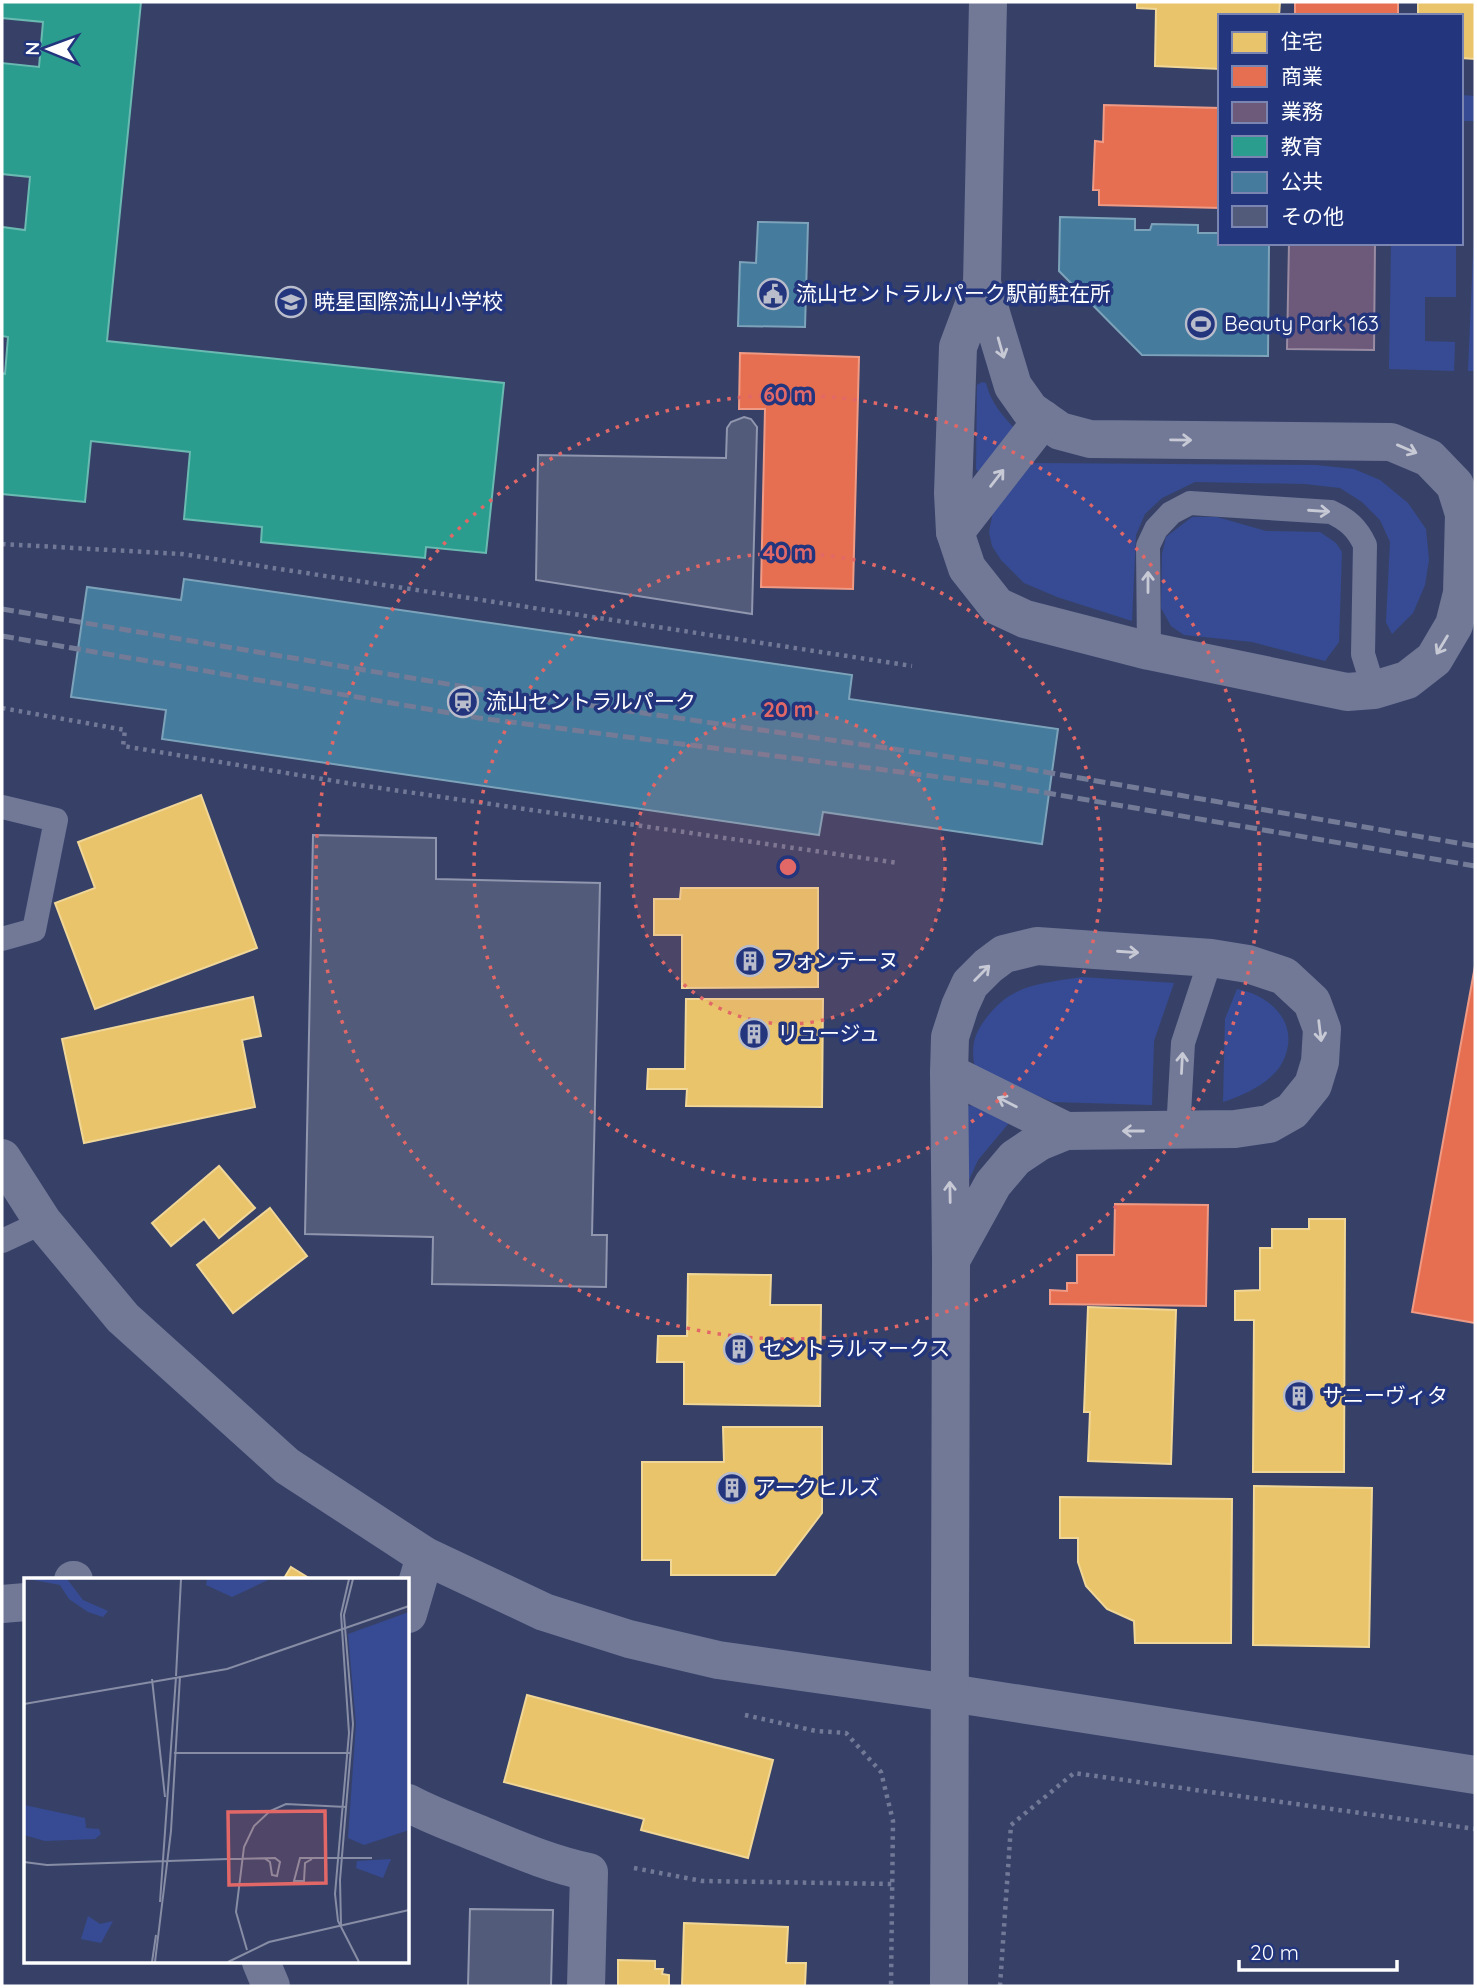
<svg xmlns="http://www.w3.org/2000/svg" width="1477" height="1988" font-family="Quicksand,'Noto Sans JP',sans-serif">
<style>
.green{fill:#364b93}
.homes{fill:#e9c46a;stroke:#f0d697;stroke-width:2}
.shops{fill:#e76f51;stroke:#ee9a85;stroke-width:2}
.offices{fill:#6d597a;stroke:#998ba2;stroke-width:2}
.schools{fill:#2a9d8f;stroke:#6abab1;stroke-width:2}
.public{fill:#457b9d;stroke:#7da3ba;stroke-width:2}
.building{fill:#525b7a;stroke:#8f96ae;stroke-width:2}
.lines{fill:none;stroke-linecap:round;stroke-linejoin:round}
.path{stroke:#727997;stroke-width:4.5;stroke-dasharray:3.5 5;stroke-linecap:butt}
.service{stroke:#727997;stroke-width:24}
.minor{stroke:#727997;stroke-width:38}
.tertiary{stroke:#727997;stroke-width:38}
.rail{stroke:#737b97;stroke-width:5;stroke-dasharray:12 5;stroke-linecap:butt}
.oneway{stroke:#c7c9d5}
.ring{fill:none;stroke:#e26868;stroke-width:3.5;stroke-dasharray:3.5 7}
.labels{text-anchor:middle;stroke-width:7;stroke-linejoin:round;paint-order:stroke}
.poi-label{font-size:21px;fill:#fff;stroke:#22357d;text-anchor:start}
.inset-road{fill:none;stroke:#878da4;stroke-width:2}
.view{fill:#e26868;fill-opacity:0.15;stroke:#e26868;stroke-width:3.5}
.inset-edge{fill:none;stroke:#fff;stroke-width:3.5}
.centre{fill:#e26868;stroke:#22357d;stroke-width:3.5}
.ring-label{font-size:21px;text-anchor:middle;font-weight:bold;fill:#e26868;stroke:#22357d;stroke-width:7;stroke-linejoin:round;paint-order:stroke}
</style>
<rect width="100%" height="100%" fill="#374168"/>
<g class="green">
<path d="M1461,95L1475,96V121H1461Z"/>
<path d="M1475,208V371H1468Z"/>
<path d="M1391,243H1456V297H1425V341L1455,342L1454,371L1389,369Z"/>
<path d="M982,382L986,383C991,403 1002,415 1016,430L978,472L976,469L977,385Z"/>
<path d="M1033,463L1316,465L1354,469L1380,480L1408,503L1426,529L1429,560L1425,585L1413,613L1392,634L1386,622L1390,542L1380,520L1362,502L1340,488L1305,484L1195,482L1162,498L1145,514L1136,535L1132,621L1057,597L1024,583L1001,560L992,546L989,532L993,512Z"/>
<path d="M1192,517H1217L1266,531L1320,532L1336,543L1342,552L1339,642L1325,661L1252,642L1184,635L1171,626L1161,608L1162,554L1166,537Z"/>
<path d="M1082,977L1174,983L1154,1041L1152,1105L1053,1102L976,1071C971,1053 972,1039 982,1024C1009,984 1038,984 1082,977Z"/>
<path d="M1237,989C1270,995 1300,1023 1284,1059C1275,1081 1245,1095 1223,1102L1225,1019Z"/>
<path d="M979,1105L1009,1123L978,1160L968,1182L967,1106Z"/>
</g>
<g class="homes">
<path d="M1137,2H1280L1279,16H1220V69L1155,66L1156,9L1137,8Z"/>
<path d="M1418,2H1475V59L1461,58V16H1418Z"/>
<path d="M201,795L257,948L95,1009L55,903L95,888L78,842Z"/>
<path d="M681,888H818V987L682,988V935H654V899H680Z"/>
<path d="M253,997L261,1036L242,1040L255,1107L84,1143L62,1039Z"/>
<path d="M686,999H823L822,1107L686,1106L687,1089H647L648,1069H685Z"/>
<path d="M219,1166L255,1208L219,1238L204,1219L171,1246L152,1223Z"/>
<path d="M270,1208L307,1256L233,1313L197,1265Z"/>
<path d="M1309,1219H1345L1344,1472H1253L1254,1320H1235V1291L1260,1290V1248H1272V1229H1309Z"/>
<path d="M688,1274L771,1275L770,1305H821L820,1406L684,1404V1362H657L658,1336H687Z"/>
<path d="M1088,1307L1176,1310L1171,1464L1088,1461L1090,1412H1084Z"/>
<path d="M723,1427H822V1513L775,1575H671V1560H642V1462H724Z"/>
<path d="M1254,1486L1372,1488L1369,1647L1253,1645Z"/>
<path d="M1060,1497L1232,1499L1231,1643H1135L1134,1621L1107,1609L1086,1586L1078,1562V1538H1060Z"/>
<path d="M291,1567L312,1580H283Z"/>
<path d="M527,1695L773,1760L748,1858L641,1830L644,1819L504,1782Z"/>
<path d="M684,1923L788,1927L786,1963H806L805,1986H682Z"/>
<path d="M618,1960L655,1961V1969H663L662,1974L669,1975V1986H618Z"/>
</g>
<g class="shops">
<rect x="1295" y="2" width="103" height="14"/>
<path d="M1104,105L1220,108V208L1099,205V190H1093L1095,141L1103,142Z"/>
<path d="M740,353L859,357L853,589L761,587L765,409H739Z"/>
<path d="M1475,966V1323L1412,1312Z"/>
<path d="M1115,1204L1208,1205L1206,1306L1050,1304V1290L1067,1291V1283H1077V1255H1114Z"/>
</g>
<path class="offices" d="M1289,243H1375L1374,350L1287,349Z"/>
<path class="schools" d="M2,2H141L107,341L504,383L486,553L426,547L425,558L261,542L262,527L184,519L190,452L91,441L85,502L2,494V373L5,374L8,337L2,336V227L25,230L30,177L2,174V63L39,67L43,22L2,18Z"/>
<g class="public">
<path d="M1060,217L1135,219V230H1150L1152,224L1198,225V233H1220V243H1269L1268,356L1142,355L1059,271Z"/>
<path d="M758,222L808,223L805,327L738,326L740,262L756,263Z"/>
<path d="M184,579L852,675L849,699L1058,729L1042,844L823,812L819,835L162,739L166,710L71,697L87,587L181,600Z"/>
</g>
<g class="building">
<path d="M744,417L751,419L757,427L752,614L536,580L538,455L726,458L727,428L731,422Z"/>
<path d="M313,835L436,838V879L600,883L592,1235H607L606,1287L432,1284L433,1237L305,1234Z"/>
<path d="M470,1909L553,1910L551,1986H468Z"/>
</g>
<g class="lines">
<g class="path">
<path d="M2,544L182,554L912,666"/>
<path d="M2,708L125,730L123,746L359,785L898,863"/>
<path d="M745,1715L816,1731L846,1733L881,1772L893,1821L891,1986"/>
<path d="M634,1868L702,1881L893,1884"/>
<path d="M1000,1986L1011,1825L1074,1773L1475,1829"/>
</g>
<g class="service">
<path d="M1149,651L1148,546L1156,529L1171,513L1190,503L1331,512C1348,520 1357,528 1365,545L1363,654L1374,690"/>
<path d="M2,807L56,820L34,930L2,939"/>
<path d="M1178,1131L1183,1043L1211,958"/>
<path d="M2,1241L43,1222"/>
</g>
<g class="minor">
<path d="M73,1580H74"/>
<path d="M2,1604L26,1602"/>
<path d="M408,1614L425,1556"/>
<path d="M408,1803C430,1815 453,1823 477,1833C514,1848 550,1864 589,1872L586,1986"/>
<path d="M261,1962L271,1986"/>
</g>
<g class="tertiary">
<path d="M982,283L958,347L953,493L955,532L967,568L997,606L1025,619L1149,651L1347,692L1374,690L1407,680L1434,659L1454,625L1462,593L1464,514L1455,485L1429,458L1391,442L1090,439L1060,431L1030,410L1013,386L982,283L988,2"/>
<path d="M955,532L1043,419"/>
<path d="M949,1073L1066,1131"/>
<path d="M2,1158L43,1222L123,1318L287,1466L425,1556L544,1612L629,1639L718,1660L950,1693L1475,1775"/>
<path d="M949,1986L951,1260L949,1073L950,1037L960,1006L970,984L988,966L1004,954L1037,946L1211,958L1248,964L1284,976L1312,1002L1322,1029L1320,1062L1313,1085L1292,1111L1269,1124L1235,1129L1066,1131L1039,1142L1015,1158L993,1184L951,1260"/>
</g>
<g class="rail">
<path d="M2,609L483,690L998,764L1475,846"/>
<path d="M2,636L479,718L994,784L1475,866"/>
</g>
</g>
<defs><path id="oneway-shaft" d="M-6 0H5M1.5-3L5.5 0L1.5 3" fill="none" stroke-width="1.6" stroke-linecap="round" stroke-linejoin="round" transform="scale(1.75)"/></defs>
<g class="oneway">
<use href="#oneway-shaft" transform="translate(1001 348) rotate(74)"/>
<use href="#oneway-shaft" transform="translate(1181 440) rotate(1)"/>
<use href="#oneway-shaft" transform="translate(1407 449) rotate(23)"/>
<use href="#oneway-shaft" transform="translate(997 478) rotate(-52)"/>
<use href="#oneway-shaft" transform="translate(1319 511) rotate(4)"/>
<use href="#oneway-shaft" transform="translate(1148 582) rotate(-90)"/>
<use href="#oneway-shaft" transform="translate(1442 645) rotate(121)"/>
<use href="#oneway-shaft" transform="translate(1128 952) rotate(4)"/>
<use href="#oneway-shaft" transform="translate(982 973) rotate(-45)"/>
<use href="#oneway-shaft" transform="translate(1320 1031) rotate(83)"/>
<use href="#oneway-shaft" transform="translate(1182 1063) rotate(-87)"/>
<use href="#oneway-shaft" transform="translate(1007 1102) rotate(-153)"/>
<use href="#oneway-shaft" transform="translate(1133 1131) rotate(180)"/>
<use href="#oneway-shaft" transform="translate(950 1192) rotate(-91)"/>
</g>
<circle cx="788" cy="867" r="157" fill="#e26868" fill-opacity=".12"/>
<g class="ring">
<circle cx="788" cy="867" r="157"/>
<circle cx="788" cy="867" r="314"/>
<circle cx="788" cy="867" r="472"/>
</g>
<defs>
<g id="civic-ring" transform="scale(1.575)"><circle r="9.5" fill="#22357d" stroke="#b9bcca" stroke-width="1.5"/><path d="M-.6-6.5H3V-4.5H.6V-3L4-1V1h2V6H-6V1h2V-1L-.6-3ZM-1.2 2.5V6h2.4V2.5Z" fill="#b9bcca"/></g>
<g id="school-ring" transform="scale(1.575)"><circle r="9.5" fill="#22357d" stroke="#b9bcca" stroke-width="1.5"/><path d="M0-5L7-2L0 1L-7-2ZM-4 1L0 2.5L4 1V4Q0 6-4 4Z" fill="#b9bcca"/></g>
<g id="stadium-ring" transform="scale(1.575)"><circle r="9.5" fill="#22357d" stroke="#b9bcca" stroke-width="1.5"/><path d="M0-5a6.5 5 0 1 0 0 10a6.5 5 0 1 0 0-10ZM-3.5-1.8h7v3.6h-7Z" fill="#b9bcca"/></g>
<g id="station-ring" transform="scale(1.575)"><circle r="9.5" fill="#22357d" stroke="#b9bcca" stroke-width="1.5"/><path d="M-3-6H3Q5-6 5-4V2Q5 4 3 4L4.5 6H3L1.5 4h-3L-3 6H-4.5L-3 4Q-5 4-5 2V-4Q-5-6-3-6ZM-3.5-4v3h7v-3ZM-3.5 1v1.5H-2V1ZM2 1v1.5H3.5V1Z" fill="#b9bcca"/></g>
<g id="building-ring" transform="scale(1.575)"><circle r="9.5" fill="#22357d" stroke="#b9bcca" stroke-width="1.5"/><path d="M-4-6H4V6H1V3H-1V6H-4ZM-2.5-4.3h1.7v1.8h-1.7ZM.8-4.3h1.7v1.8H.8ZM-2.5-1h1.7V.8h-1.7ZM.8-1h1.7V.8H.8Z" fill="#b9bcca"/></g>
</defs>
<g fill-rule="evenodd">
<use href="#civic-ring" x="773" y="294"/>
<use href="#school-ring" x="291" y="302"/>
<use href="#stadium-ring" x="1201" y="324"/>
<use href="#station-ring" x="463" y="702"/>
<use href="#building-ring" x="750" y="961"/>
<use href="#building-ring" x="754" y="1034"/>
<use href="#building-ring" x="739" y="1349"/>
<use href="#building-ring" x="1299" y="1396"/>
<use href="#building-ring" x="732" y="1488"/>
</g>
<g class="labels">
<g class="poi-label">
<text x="796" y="301">流山セントラルパーク駅前駐在所</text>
<text x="314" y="309">暁星国際流山小学校</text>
<text x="1224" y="331">Beauty Park 163</text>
<text x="486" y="709">流山セントラルパーク</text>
<text x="773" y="968">フォンテーヌ</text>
<text x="777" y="1041">リュージュ</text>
<text x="762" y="1356">セントラルマークス</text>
<text x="1322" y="1403">サニーヴィタ</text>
<text x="755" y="1495">アークヒルズ</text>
</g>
</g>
<g transform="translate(24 1578)">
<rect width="385" height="385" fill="#374168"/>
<path d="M4,1H43L59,22L84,33L79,39L64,34L45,21L36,7ZM183,1H246L208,19L182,7ZM385,34V252L340,267L324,260L332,146L324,56ZM0,227L61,240L62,250L75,251L77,256L71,261L21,263L0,257ZM367,281L359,300L332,290L333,283ZM64,338L76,346L89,343L77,365L57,361Z" fill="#364b93"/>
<path class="inset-road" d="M325,1L317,36L325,155L311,316L314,343L335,384M152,98L157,1M128,101L141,219M0,126L203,91L385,28M150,175H327M288,281L281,285L280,303H270L276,280H348M0,284L23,287L144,283L204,281L251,280L256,284L253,298L248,297L246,284L240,280M136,324L152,99M317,347L316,302L329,146L320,37L329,1M223,372L212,334L220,269L230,248L246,233L262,226L322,229M128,384L132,357M131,384L147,253L156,98M204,384L245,364L385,332"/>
<path class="view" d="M301,233L302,305L205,307L204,234Z"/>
<rect width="385" height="385" class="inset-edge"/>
</g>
<circle cx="788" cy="867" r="10" class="centre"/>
<g class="ring-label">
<text x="788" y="402">60 m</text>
<text x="788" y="560">40 m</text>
<text x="788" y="717">20 m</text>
</g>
<rect width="1477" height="1988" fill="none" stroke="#ffffff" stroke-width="7"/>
<rect x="1218" y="14" width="245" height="231" fill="#22357d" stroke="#7a86b1" stroke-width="2"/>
<rect x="1232" y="32" width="35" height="21" fill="#e9c46a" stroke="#7a86b1" stroke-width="2"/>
<text x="1281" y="49" font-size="21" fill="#ffffff">住宅</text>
<rect x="1232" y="66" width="35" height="21" fill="#e76f51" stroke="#7a86b1" stroke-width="2"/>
<text x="1281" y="84" font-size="21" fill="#ffffff">商業</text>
<rect x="1232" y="102" width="35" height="21" fill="#6d597a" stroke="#7a86b1" stroke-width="2"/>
<text x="1281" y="119" font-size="21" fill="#ffffff">業務</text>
<rect x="1232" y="136" width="35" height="21" fill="#2a9d8f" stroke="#7a86b1" stroke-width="2"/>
<text x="1281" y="154" font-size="21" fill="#ffffff">教育</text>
<rect x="1232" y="172" width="35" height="21" fill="#457b9d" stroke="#7a86b1" stroke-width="2"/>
<text x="1281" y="189" font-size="21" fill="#ffffff">公共</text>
<rect x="1232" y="206" width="35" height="21" fill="#525b7a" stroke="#7a86b1" stroke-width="2"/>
<text x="1281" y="224" font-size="21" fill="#ffffff">その他</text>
<g transform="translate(49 49) rotate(271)" stroke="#22357d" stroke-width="5" paint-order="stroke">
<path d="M0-5L12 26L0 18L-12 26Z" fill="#ffffff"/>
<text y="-10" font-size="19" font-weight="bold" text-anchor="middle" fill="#ffffff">N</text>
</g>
<path d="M1239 1960v10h158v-10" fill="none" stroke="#ffffff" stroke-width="3.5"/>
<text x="1250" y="1960" font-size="21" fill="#ffffff" stroke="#22357d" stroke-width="5" paint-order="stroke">20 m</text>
</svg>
